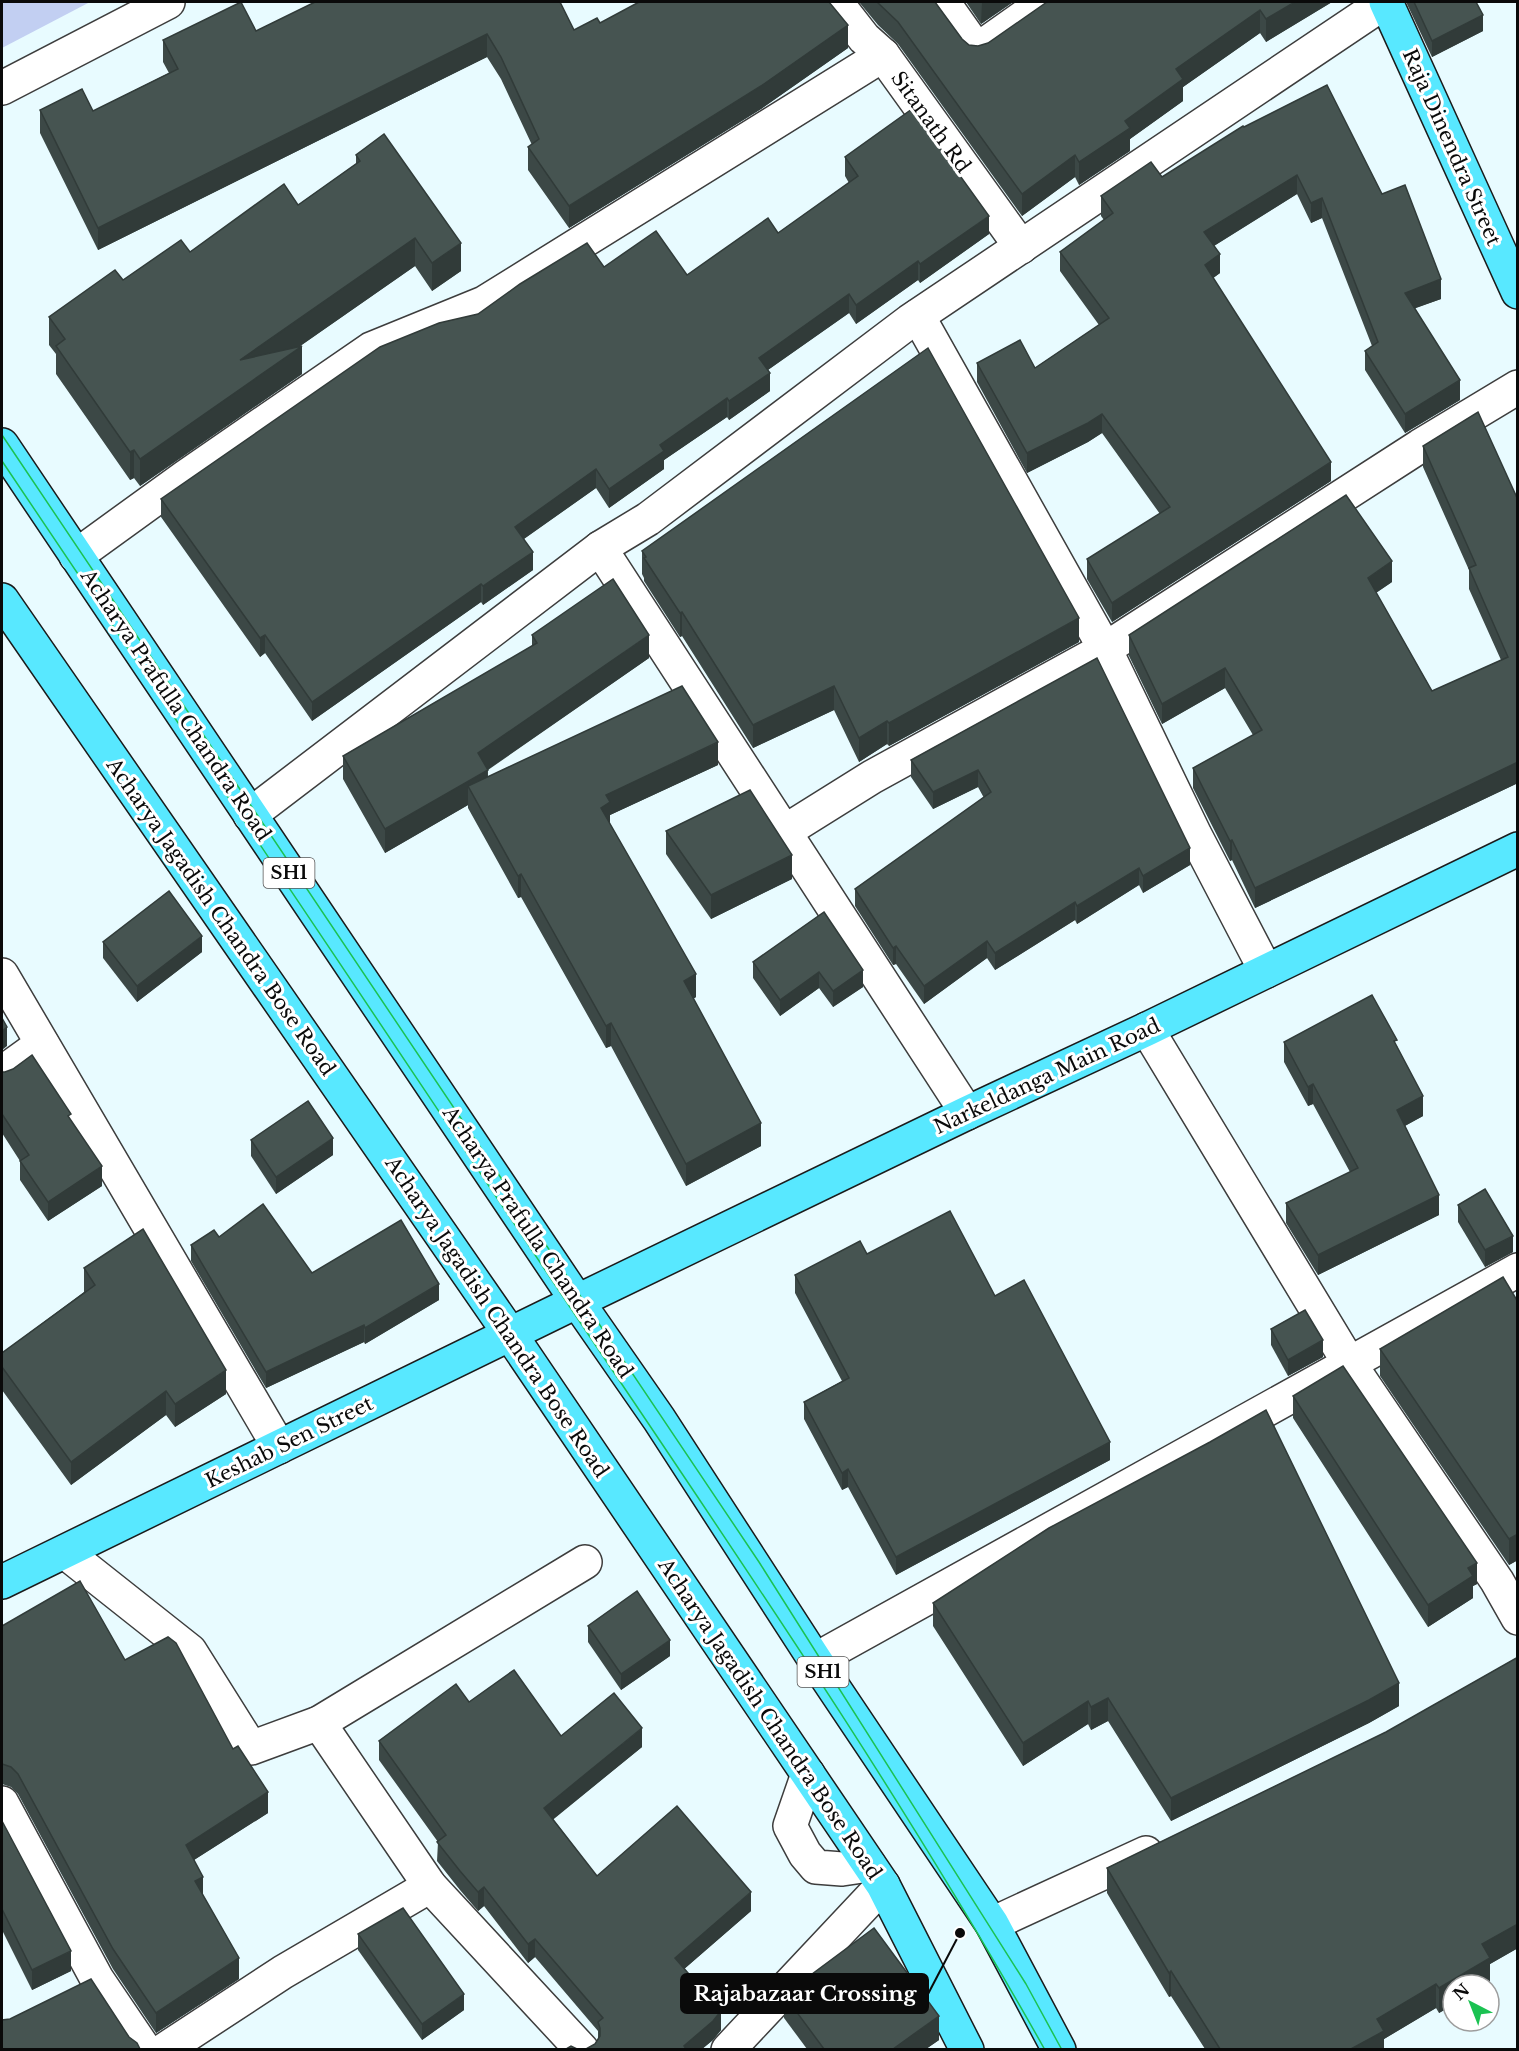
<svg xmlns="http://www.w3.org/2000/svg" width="1519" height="2051" font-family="'Libre Baskerville',serif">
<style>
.pitch{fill:#c2cff2}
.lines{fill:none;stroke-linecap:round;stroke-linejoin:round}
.minor-casing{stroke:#3d3d3d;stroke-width:36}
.major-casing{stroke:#1b1b1b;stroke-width:36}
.minor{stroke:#fff;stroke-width:33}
.major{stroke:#58e8ff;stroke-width:33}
.tram{stroke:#1bc252;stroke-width:1.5}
.wall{fill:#3c4846}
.shaded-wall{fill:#313b39}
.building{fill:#465451;stroke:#313b39;stroke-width:1.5}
.labels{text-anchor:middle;stroke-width:6;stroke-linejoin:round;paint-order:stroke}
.shield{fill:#fff;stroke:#545454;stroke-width:1.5}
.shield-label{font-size:18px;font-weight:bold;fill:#0a0a0a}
.street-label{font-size:20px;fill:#0a0a0a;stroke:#fff}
.leader{fill:none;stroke:#0a0a0a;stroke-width:2}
.callout-dot{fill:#0a0a0a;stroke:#fff;stroke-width:2}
.callout{fill:#0a0a0a;stroke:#0a0a0a;stroke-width:2}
.callout-label{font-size:21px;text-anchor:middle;font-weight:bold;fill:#fff}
</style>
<rect width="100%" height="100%" fill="#e8fbff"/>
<path class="pitch" d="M2,2H90L2,48Z"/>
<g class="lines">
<g class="minor-casing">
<g id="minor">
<path d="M836,2L864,38L883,55L1021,247"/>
<path d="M943,2L977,50L1045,2"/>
<path d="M2,88L168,2"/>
<path d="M918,316L1105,649L1195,835L1266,971"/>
<path d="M600,548L967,1113"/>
<path d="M76,556L185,477L371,349L484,303L883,55"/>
<path d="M250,815L600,548L648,519L910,321L1385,2"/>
<path d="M784,832L872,777L1105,649L1420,446L1518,387"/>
<path d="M2,975L279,1447"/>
<path d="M1147,1029L1349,1363L1497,1581L1518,1618"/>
<path d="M2,1073L42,1044"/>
<path d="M65,1552L190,1651L251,1748L319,1723L585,1562"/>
<path d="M815,1660L1518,1270"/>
<path d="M319,1723L430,1886L582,2050"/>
<path d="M808,1774L790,1826L805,1854L816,1867L842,1869L869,1865"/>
<path d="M2,1803L97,1979L145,2050"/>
<path d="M992,1924L1146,1853"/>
<path d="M164,2050L283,1972L430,1886"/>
<path d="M728,2050L883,1885"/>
</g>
</g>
<g class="major-casing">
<g id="major">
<path d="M1386,2L1518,292"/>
<path d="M2,445L577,1301L659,1419L815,1660L992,1924L1059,2050"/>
<path d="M2,600L510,1334L883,1885L967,2050"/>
<path d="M2,1582L582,1299L967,1113L1147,1029L1518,849"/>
</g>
</g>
<use href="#minor" class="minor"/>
<use href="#major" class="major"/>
<g class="tram">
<path d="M2,435L759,1562L1026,1984L1062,2050"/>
<path d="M2,461C196,748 389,1037 582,1325C742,1563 905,1800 1045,2050"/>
</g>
</g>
<g class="wall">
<path d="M859,2H935L962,39L969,45L978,46L1332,2L1266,42L1260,33L1183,87V101L1130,139V151L1079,185L1075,177L1022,216L898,44L878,25Z"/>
<path d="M966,2H1013L981,24Z"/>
<path d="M1406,2H1476L1483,31L1432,57Z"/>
<path d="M600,23L848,48L761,109L569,228L528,170V147L532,145L501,79L487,57L98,250L40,133V110L93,111L169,73L163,62V40L256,31L574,30Z"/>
<path d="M1244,127L1382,194L1441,299L1415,308L1460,400L1405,433L1365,370V351L1372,346L1322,218L1311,223L1297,194L1214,246L1220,273L1213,278L1331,481L1112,622L1087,579V559L1160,514L1102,433L1088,442L1027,473L977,382V363L1035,368L1099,325L1060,271V252L1104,220L1101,216V196L1162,177Z"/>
<path d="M356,155L461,271L432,291L415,266L300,346L302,374L140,486L134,478L130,480L56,374V354L49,345V317L123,280L298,205L356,164Z"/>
<path d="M845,157L989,234L920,283L918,280L856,324L849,313L768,370L770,391L729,420L727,417L664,460V469L609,508L596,488L524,539L533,570L483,605L481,602L312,721L265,653L260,657L161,517V499L478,314L604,267L687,275L778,233L849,183L845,176Z"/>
<path d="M1423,446L1518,500V783L1255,908L1232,860L1230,861L1193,788V768L1253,735L1225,688L1162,724L1129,656V635L1392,582L1376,593L1432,691L1501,660L1469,589V570L1423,467Z"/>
<path d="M642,551L1079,642L889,746L887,744L859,762L834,710L753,748L682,636L680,637L644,581V578L642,574Z"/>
<path d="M532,635L649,658L488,770V776L718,765L610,815V824L696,997L693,999L761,1146L686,1186L611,1046L606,1048L521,897L518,898L468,808V805L385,853L343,779V756L532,646Z"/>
<path d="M1097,658L1190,865L1143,893L1139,885L1077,924L1075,920L995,970L987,958L924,1004L896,964L893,965L855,906V889L984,798L978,787L933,809L911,777V760Z"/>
<path d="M666,831L792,879L711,919L666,854Z"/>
<path d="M824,912L863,987L833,1007L819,988L780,1016L753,978V962Z"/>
<path d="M103,942L202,952L137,1002L103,958Z"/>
<path d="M1284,1042L1397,1046L1423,1116L1405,1126L1439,1215L1318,1275L1286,1223V1203L1350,1172L1313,1104L1308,1106L1284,1062Z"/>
<path d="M2,1072L71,1120L102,1186L48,1221L20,1180V1161L2,1133Z"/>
<path d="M251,1140L333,1155L276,1194L251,1156Z"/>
<path d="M1458,1205L1513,1252L1485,1267L1458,1222Z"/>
<path d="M219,1237L312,1273L439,1300L365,1344L364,1342L266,1388L191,1261V1245Z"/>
<path d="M867,1254L995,1296L1110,1460L896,1575L848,1487L842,1490L804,1419V1402L842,1381L795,1293V1275Z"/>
<path d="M84,1268L226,1394L175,1427L166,1415L71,1485L2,1390V1353L84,1292Z"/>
<path d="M1518,1302V1560L1509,1565L1380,1376V1349Z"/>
<path d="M1271,1329L1323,1357L1288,1376L1271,1345Z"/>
<path d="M1293,1396L1477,1584L1473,1586V1598L1428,1627L1293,1418Z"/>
<path d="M933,1603L1399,1706L1369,1723L1171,1821L1108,1721L1091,1730L1088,1724L1023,1766L933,1626Z"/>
<path d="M2,1626L125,1660L268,1813L194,1860L203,1895L239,1979L156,2033L113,1969L18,1794L11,1787L2,1784Z"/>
<path d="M588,1626L670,1656L621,1690L588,1642Z"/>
<path d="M1518,1657V1948L1490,1964V1983L1453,1985V2005L1439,2013L1436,2008L1384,2039V2049H1205L1171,1996L1169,1997L1107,1893V1868L1386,1732Z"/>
<path d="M469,1702L561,1736L642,1747L553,1819L597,1876L751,1911L684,1969L721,2030L713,2040L702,2049H566H586L595,2044L598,2040V2031L535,1957L528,1963L484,1906L478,1911L460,1890L437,1861L438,1842L379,1760V1741Z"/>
<path d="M2,1821L71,1971L32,1990L2,1930Z"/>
<path d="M358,1934L464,2010L422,2040L358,1950Z"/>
<path d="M784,1995L939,2040L926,2049H807L784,2018Z"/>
</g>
<g class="shaded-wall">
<path d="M982,2H1013L981,24Z"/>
<path d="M1295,2H1332L1266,42V19Z"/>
<path d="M1260,10V33L1183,87V101L1130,139V151L1079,185V162L1125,121L1176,69Z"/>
<path d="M1483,15V31L1432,57V41Z"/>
<path d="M848,25V48L761,109L569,228V206Z"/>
<path d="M487,34V57L98,250V228Z"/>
<path d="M1075,155V177L1022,216V194Z"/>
<path d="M1297,175V194L1204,252V232Z"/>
<path d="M1322,198V218L1311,223V203Z"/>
<path d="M989,216V234L920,283V264Z"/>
<path d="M415,238V266L240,388V360Z"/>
<path d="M461,243V271L432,291V263Z"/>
<path d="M1220,254V273L1205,284V265Z"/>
<path d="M918,261V280L856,324V305Z"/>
<path d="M1441,279V299L1405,312V293Z"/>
<path d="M849,294V313L759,376V358Z"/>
<path d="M302,346V374L140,486V459Z"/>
<path d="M770,373V391L729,420V401Z"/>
<path d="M1460,380V400L1405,433V414Z"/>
<path d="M727,398V417L664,460V469L609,508V489L660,445Z"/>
<path d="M1102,414V433L1088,442L1027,473V453Z"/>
<path d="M134,450V478L130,480V452Z"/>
<path d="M1331,462V481L1112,622V603Z"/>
<path d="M596,469V488L515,545V527Z"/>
<path d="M533,552V570L483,605V586Z"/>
<path d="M1392,561V582L1368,598V578Z"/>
<path d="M481,584V602L312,721V702Z"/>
<path d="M682,612V636L680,637V613Z"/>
<path d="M1079,618V642L889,746V723Z"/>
<path d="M265,635V653L260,657V638Z"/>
<path d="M649,635V658L487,770L488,793L468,786V805L385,853V829L478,753Z"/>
<path d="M1225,668V688L1162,724V704Z"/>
<path d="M834,686V710L753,748V725Z"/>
<path d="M887,721V744L859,762V738Z"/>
<path d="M718,742V765L610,815V824L601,808L606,795Z"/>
<path d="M1518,762V783L1255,908V888Z"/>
<path d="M978,770V787L933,809V792Z"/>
<path d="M1232,840V860L1230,861V841Z"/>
<path d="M1190,848V865L1143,893V876Z"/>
<path d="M792,855V879L711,919V895Z"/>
<path d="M1139,868V885L1077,924V906Z"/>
<path d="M521,874V897L518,898V876Z"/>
<path d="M1075,902V920L995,970V953Z"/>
<path d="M202,936V952L137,1002V986Z"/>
<path d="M987,941V958L924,1004V986Z"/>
<path d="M896,946V964L893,965V948Z"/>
<path d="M863,970V987L833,1007V991Z"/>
<path d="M819,972V988L780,1016V1000Z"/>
<path d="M696,974V997L684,1004V981Z"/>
<path d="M611,1023V1046L606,1048V1026Z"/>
<path d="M7,1027V1046L2,1050V1031Z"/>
<path d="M1313,1084V1104L1308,1106V1087Z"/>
<path d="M1423,1096V1116L1397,1130V1110Z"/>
<path d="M761,1123V1146L686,1186V1164Z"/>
<path d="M333,1138V1155L276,1194V1177Z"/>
<path d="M102,1166V1186L48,1221V1202Z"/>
<path d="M1439,1195V1215L1318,1275V1255Z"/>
<path d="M1513,1236V1252L1485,1267V1250Z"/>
<path d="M439,1284V1300L365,1344V1328Z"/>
<path d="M364,1325V1342L266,1388V1372Z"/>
<path d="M1323,1340V1357L1288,1376V1360Z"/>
<path d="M226,1370V1394L175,1427V1404Z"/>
<path d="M166,1391V1415L71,1485V1462Z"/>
<path d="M1110,1442V1460L896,1575V1557Z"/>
<path d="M848,1469V1487L842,1490V1473Z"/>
<path d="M1518,1534V1560L1509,1565V1539Z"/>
<path d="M1477,1563V1584L1473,1586V1598L1428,1627V1605L1468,1568Z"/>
<path d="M670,1640V1656L621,1690V1674Z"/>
<path d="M1399,1683V1706L1369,1723L1171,1821V1798Z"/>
<path d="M1108,1698V1721L1091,1730V1707Z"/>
<path d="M1088,1701V1724L1023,1766V1743Z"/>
<path d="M642,1728V1747L544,1827V1808Z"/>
<path d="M268,1792V1813L186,1865V1845Z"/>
<path d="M203,1877V1897L195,1881Z"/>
<path d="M484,1887V1906L478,1911V1892Z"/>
<path d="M751,1892V1911L675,1977V1958Z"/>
<path d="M1518,1924V1948L1490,1964V1983L1486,1985H1453V2005L1439,2013V1988L1482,1944Z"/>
<path d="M535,1939V1957L528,1963V1944Z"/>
<path d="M71,1951V1971L32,1990V1970Z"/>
<path d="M239,1958V1979L156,2033V2013Z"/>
<path d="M1171,1971V1996L1169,1997V1973Z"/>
<path d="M1436,1984V2008L1384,2039V2049H1351L1377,2019Z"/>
<path d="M464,1994V2010L422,2040V2024Z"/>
<path d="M721,2011V2030L713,2040L702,2049H684V2046Z"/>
<path d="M939,2016V2040L926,2049H893Z"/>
</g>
<g class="building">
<path d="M241,2L256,31L315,2H560L574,30L597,18L600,23L639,2H829L848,25L761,86L569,206L528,147L539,139L501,57L487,34L98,228L40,110L82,89L93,111L178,69L163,40Z"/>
<path d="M877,2H935L962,39L969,45L978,46L988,43L1047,2H1295L1266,19L1260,10L1176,69L1183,79L1125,121L1130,128L1079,162L1075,155L1022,194L898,22Z"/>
<path d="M1414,2H1476L1483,15L1432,41Z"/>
<path d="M1327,85L1382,194L1405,185L1441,279L1405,293L1460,380L1405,414L1365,351L1378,342L1322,198L1311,203L1297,175L1204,232L1220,254L1205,265L1331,462L1112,603L1087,559L1170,507L1102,414L1088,423L1027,453L977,363L1020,340L1035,368L1109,318L1060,252L1113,213L1101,196L1151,162L1162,177L1243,126L1244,127Z"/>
<path d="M912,109L989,216L920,264L918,261L856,305L849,294L759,358L770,373L729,401L727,398L660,445L664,451L609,489L596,469L515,527L533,552L483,586L481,584L312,702L265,635L260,638L161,499L380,347L439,323L478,314L520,284L587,243L604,267L656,231L687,275L768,218L778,233L858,176L845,157Z"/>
<path d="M384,134L461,243L432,263L415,238L240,360L302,346L140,459L134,450L130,452L56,346L65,339L49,317L115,270L123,280L181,240L190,252L284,184L298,205L360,161L356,155Z"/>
<path d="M928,348L1079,618L889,723L887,721L859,738L834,686L753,725L682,612L680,613L644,558L646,557L642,551Z"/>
<path d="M1478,412L1518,500V762L1255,888L1232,840L1230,841L1193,768L1262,730L1225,668L1162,704L1129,635L1346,495L1392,561L1368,578L1432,691L1508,657L1469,568L1476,565L1423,446Z"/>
<path d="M613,579L649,635L478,753L488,770L385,829L343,756L537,643L532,635Z"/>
<path d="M1097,658L1190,848L1143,876L1139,868L1077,906L1075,902L995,953L987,941L924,986L896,946L893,948L855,889L991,792L978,770L933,792L911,760Z"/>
<path d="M682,686L718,742L606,795L610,802L601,808L696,974L684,981L761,1123L686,1164L611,1023L606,1026L521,874L518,876L468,786Z"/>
<path d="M750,790L792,855L711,895L666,831Z"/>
<path d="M169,891L202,936L137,986L103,942Z"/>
<path d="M824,912L863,970L833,991L819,972L780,1000L753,962Z"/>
<path d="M1372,995L1397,1040L1394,1041L1423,1096L1397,1110L1439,1195L1318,1255L1286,1203L1358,1168L1313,1084L1308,1087L1284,1042Z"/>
<path d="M2,1018L7,1027L2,1031Z"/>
<path d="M32,1055L71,1114L68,1116L102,1166L48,1202L20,1161L29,1155L2,1114V1072H5L13,1069Z"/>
<path d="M308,1101L333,1138L276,1177L251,1140Z"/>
<path d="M1485,1189L1513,1236L1485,1250L1458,1205Z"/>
<path d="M263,1204L312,1273L401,1220L439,1284L365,1328L364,1325L266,1372L191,1245L214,1230L219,1237Z"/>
<path d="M950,1211L995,1296L1024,1280L1110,1442L896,1557L848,1469L842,1473L804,1402L849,1378L795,1275L860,1241L867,1254Z"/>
<path d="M143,1229L226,1370L175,1404L166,1391L71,1462L2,1367V1353L95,1285L84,1268Z"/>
<path d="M1503,1277L1518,1302V1534L1509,1539L1380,1349Z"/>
<path d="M1305,1310L1323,1340L1288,1360L1271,1329Z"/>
<path d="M1343,1366L1477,1563L1468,1568L1473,1576L1428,1605L1293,1396Z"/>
<path d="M1266,1410L1399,1683L1369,1700L1171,1798L1108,1698L1091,1707L1088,1701L1023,1743L933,1603L1049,1528L1210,1442Z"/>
<path d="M80,1581L125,1660L168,1637L176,1643L233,1749L238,1746L268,1792L186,1845L203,1877L195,1881L239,1958L156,2013L113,1949L18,1774L11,1767L2,1764V1626Z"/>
<path d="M637,1591L670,1640L621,1674L588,1626Z"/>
<path d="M1518,1657V1924L1482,1944L1490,1958L1439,1988L1436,1984L1377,2019L1384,2031L1351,2049H1220L1171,1971L1169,1973L1107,1868L1386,1732Z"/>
<path d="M514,1670L561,1736L614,1693L642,1728L544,1808L597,1876L677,1806L751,1892L675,1958L721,2011L713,2021L684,2046L686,2049H566L571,2046L577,2049H586L595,2044L600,2036V2028L598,2022L603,2018L535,1939L528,1944L484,1887L478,1892L460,1871L437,1842L446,1835L379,1741L456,1684L469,1702Z"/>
<path d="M2,1821L71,1951L32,1970L2,1909Z"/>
<path d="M403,1908L464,1994L422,2024L358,1934Z"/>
<path d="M874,1928L939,2016L893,2049H824L784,1995Z"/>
<path d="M91,1979L129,2037L137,2043L140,2049H2V2020L10,2019Z"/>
</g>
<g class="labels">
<g class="shield">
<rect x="263.5" y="858" width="51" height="30" rx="4.5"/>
<rect x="797.5" y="1657" width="51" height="30" rx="4.5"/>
</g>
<g class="shield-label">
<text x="289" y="879">SH1</text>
<text x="823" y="1678">SH1</text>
</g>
<g class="street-label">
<text transform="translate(931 122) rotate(54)" y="7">Sitanath Rd</text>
<text transform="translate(1452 147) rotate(66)" y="7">Raja Dinendra Street</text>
<text transform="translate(176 705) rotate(56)" y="7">Acharya Prafulla Chandra Road</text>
<text transform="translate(221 917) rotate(55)" y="7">Acharya Jagadish Chandra Bose Road</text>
<text transform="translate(1047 1076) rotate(-25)" y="7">Narkeldanga Main Road</text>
<text transform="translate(538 1242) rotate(56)" y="7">Acharya Prafulla Chandra Road</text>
<text transform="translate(497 1317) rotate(56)" y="7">Acharya Jagadish Chandra Bose Road</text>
<text transform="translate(289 1442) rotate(-26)" y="7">Keshab Sen Street</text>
<text transform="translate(770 1719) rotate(56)" y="7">Acharya Jagadish Chandra Bose Road</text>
</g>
</g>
<path class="leader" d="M960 1933L928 1994"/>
<circle class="callout-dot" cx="960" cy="1933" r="6"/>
<rect class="callout" x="681" y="1974" width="247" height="39" rx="6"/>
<g class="callout-label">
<text x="805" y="2001">Rajabazaar Crossing</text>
</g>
<rect width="1519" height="2051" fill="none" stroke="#0a0a0a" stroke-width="6"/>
<g transform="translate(1471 2003) rotate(318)"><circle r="28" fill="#ffffff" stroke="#9d9d9d" stroke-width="1.5"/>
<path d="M0-4.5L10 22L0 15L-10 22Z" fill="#1bc252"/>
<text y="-9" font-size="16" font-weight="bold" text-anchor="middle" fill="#0a0a0a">N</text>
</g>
</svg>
